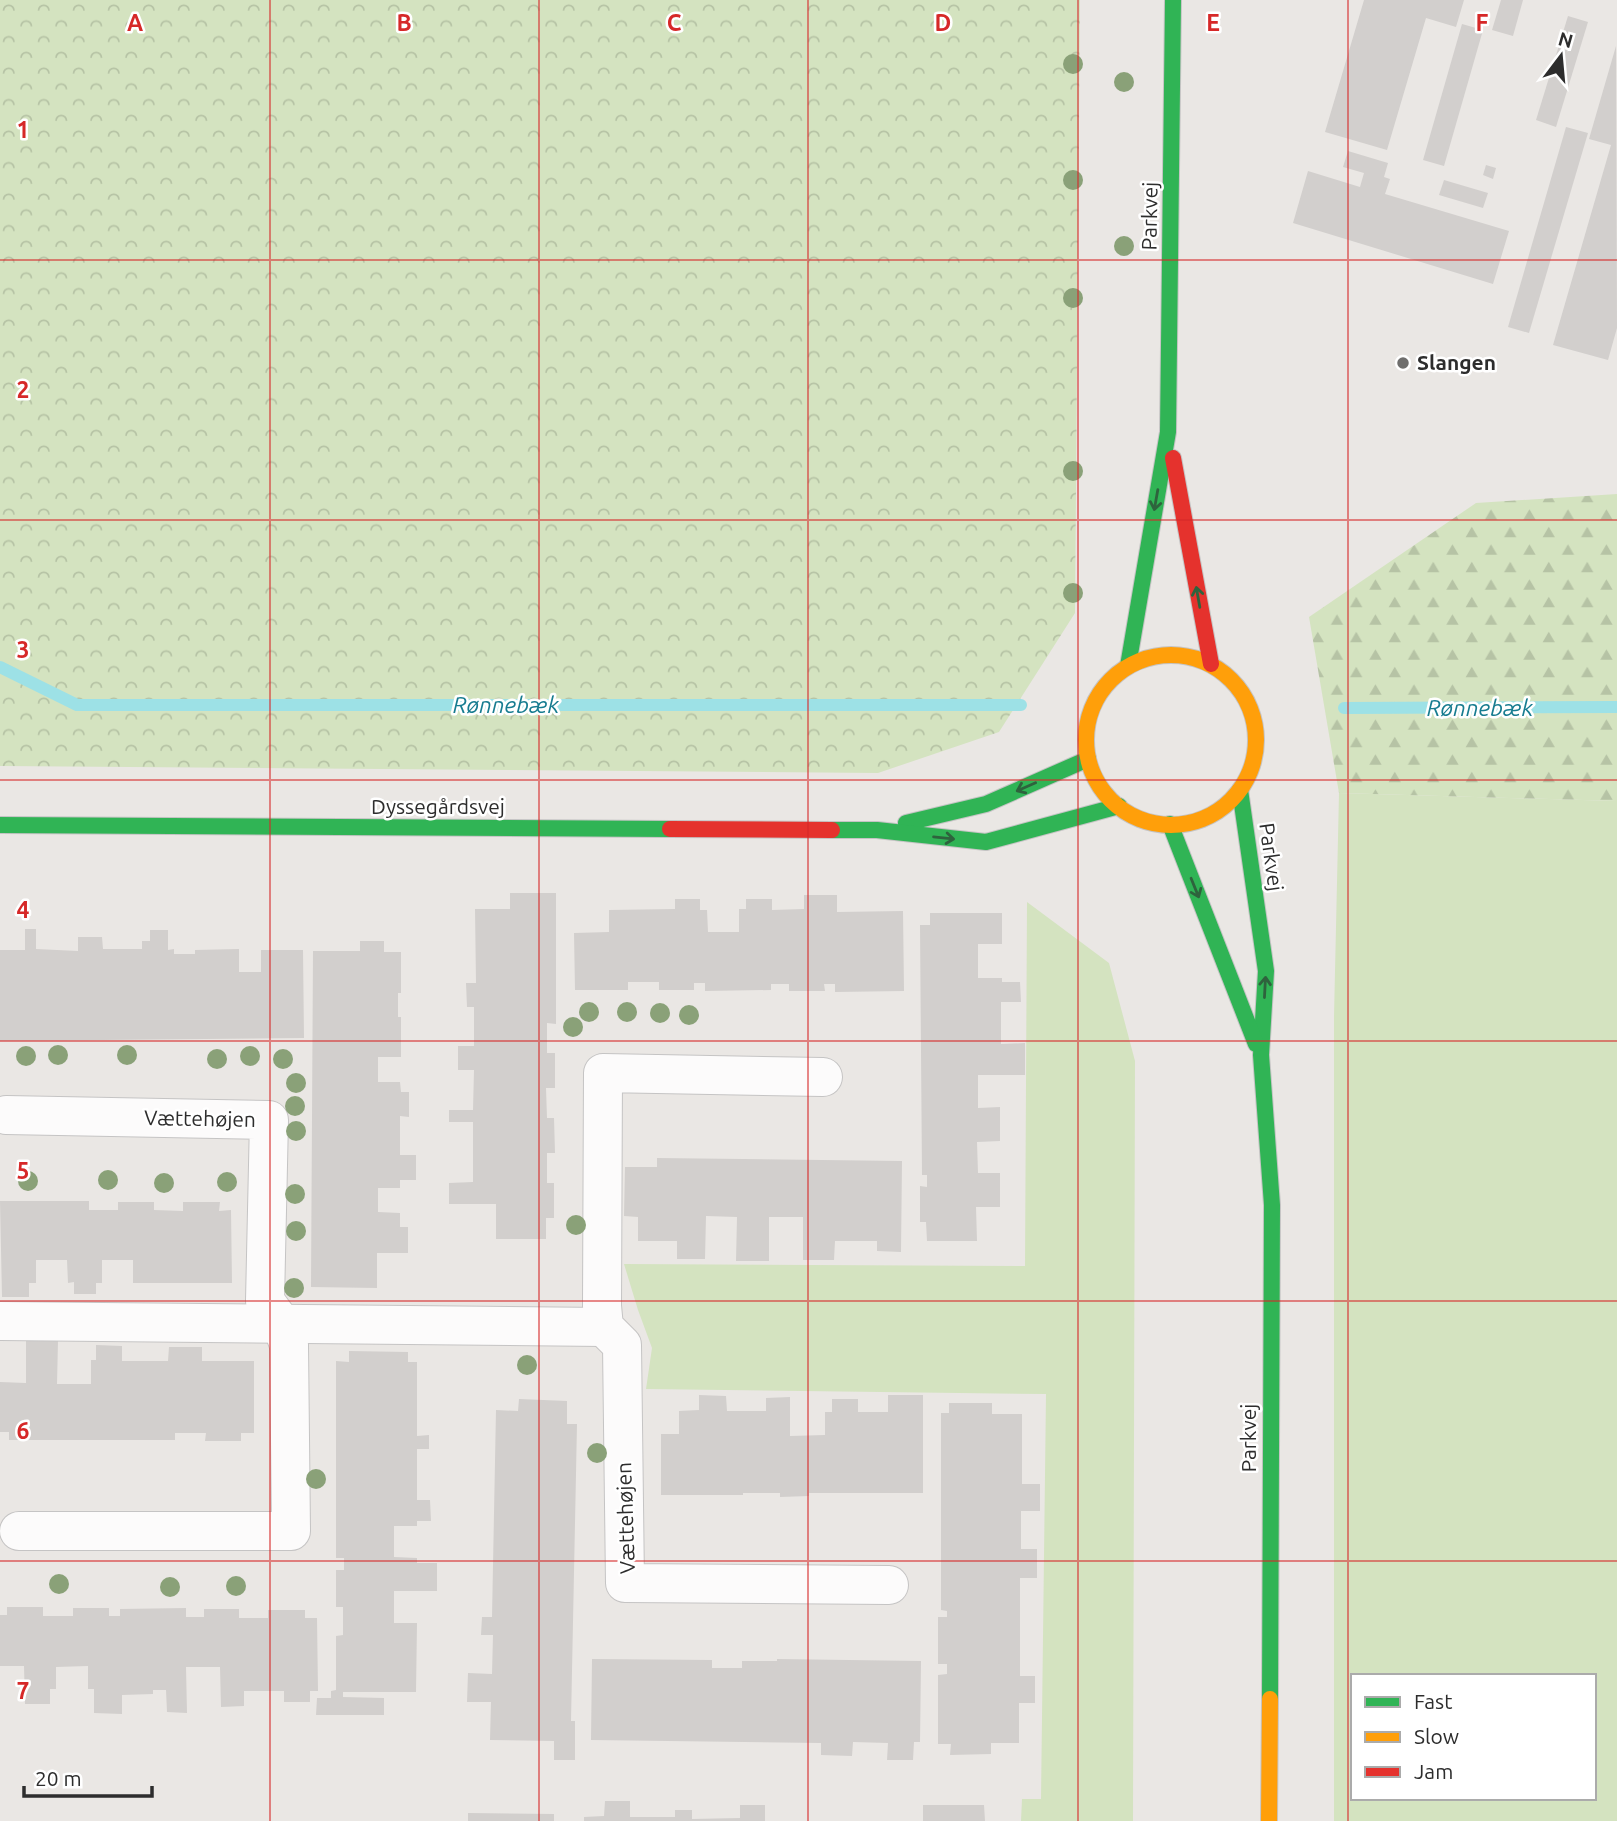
<svg xmlns="http://www.w3.org/2000/svg" width="1617" height="1821" font-family="Ubuntu,sans-serif">
<style>
.grass{fill:#d4e3c0;fill-rule:evenodd}
.forest{fill:url(#forest-firs)}
.park{fill:url(#park-crowns)}
.lines{fill:none;stroke-linecap:round;stroke-linejoin:round}
.stream{stroke:#9de1e6;stroke-width:12}
.building{fill:#d2cfcd}
.street-casing{stroke:#c5c4c4;stroke-width:40}
.fast-casing{stroke:#c5c4c4;stroke-width:18}
.slow-casing{stroke:#c5c4c4;stroke-width:18}
.jam-casing{stroke:#c5c4c4;stroke-width:18}
.street{stroke:#fcfbfb;stroke-width:38}
.fast{stroke:#30b455;stroke-width:16}
.slow{stroke:#ff9f0a;stroke-width:16}
.jam{stroke:#e5322d;stroke-width:16}
.tree{fill:#8aa178}
.oneway{stroke:#2e633d}
.grid{fill:none;stroke:#d62828;stroke-width:2;stroke-opacity:0.55}
.poi-dot{fill:#6f6e6d;stroke:#fff;stroke-width:2.5}
.labels{text-anchor:middle;stroke-width:5;stroke-linejoin:round;paint-order:stroke}
.street-label{font-size:21px;fill:#2d2d2d;stroke:#fff}
.poi-label{font-size:21px;font-weight:bold;fill:#2d2d2d;stroke:#fff;text-anchor:start}
.water-label{font-size:23px;font-style:italic;fill:#177c90;stroke:#fff}
.grid-label{font-size:23px;text-anchor:middle;font-weight:bold;fill:#d62828;stroke:#fff;stroke-width:5;stroke-linejoin:round;paint-order:stroke}
</style>
<defs>
<pattern id="forest-firs" width="22" height="20" patternUnits="userSpaceOnUse" patternTransform="scale(1.75)"><rect width="22" height="20" fill="#d4e3c0"/><path d="M5 1l3.5 6h-7zM16 11l3.5 6h-7z" fill="#b6c3a5"/></pattern>
<pattern id="park-crowns" width="20" height="18" patternUnits="userSpaceOnUse" patternTransform="scale(1.75)"><rect width="20" height="18" fill="#d4e3c0"/><path d="M2 6a3 3 0 1 1 6 0M12 15a3 3 0 1 1 6 0" fill="none" stroke="#b6c3a5"/></pattern>
</defs>
<rect width="100%" height="100%" fill="#eae7e4"/>
<g class="grass">
<path d="M1339,793L1617,801V1821H1334V1016ZM1353,1676H1594V1798H1353Z"/>
<path d="M1027,902L1109,963L1135,1061L1133,1821H1021L1022,1799H1041L1046,1394L646,1389L652,1348L638,1310L624,1264L1025,1266Z"/>
</g>
<path class="forest" d="M1617,494V801L1339,793L1309,617L1476,503Z"/>
<path class="park" d="M0,0H1080L1075,613L999,732L878,773L0,766Z"/>
<g class="lines">
<g class="stream">
<path d="M0,667L77,705H1021"/>
<path d="M1344,708L1617,707"/>
</g>
</g>
<g class="building">
<path d="M1364,0H1464L1456,27L1426,18L1387,150L1325,132Z"/>
<path d="M1501,0H1523L1513,36L1492,30Z"/>
<path d="M1568,16L1588,22L1556,127L1536,120Z"/>
<path d="M1462,24L1483,30L1444,166L1423,160Z"/>
<path d="M1616,46L1617,328L1608,360L1553,345L1611,145L1589,139Z"/>
<path d="M1566,127L1588,133L1529,333L1508,327Z"/>
<path d="M1348,151L1388,163L1384,177L1390,179L1385,194L1509,231L1493,284L1293,223L1308,171L1360,187L1364,173L1343,167Z"/>
<path d="M1486,165L1496,168L1493,179L1483,175Z"/>
<path d="M1444,180L1488,193L1483,208L1439,195Z"/>
<path d="M510,893H556V1024L547,1023V1053H555V1088H546L547,1118H554L555,1153H547V1183H554V1218H546V1239H496V1204H449V1183L473,1182V1122H449V1110H473L474,1070H458V1046H474V1007H467L466,983H476L475,909H510Z"/>
<path d="M804,895H837V912L903,911L904,991L835,992V984H824L825,991H789V984H771V990L705,991V983H694V990H659V982H628V990H575L574,933L609,932V910L675,909V899H700V910H707L708,932H739V909H746V899H772V910L804,909Z"/>
<path d="M930,913H1002V944H978V978H1002V982H1020L1021,1002H1001V1044L1025,1043V1075H978V1108L1000,1107V1141L977,1142L978,1173H1000V1207H976L977,1241H927L926,1222H920V1186L927,1187V1175H922L920,925H930Z"/>
<path d="M25,929H36V949L78,951V937H102L103,949H142V941H150V930H168V950L174,949V954H195V950L239,949V972H261V950H303L304,1038L0,1041V950H25Z"/>
<path d="M360,941H384V952H401V993H398V1017H401V1057H378V1082H400L401,1092H409V1117L400,1116V1155H416V1180H400V1188H378V1212L400,1213V1227H408V1253H377V1288L311,1287L313,951H360Z"/>
<path d="M657,1158L902,1161L901,1252L877,1251V1241H835L834,1260H803V1217H769V1261H736L737,1217L706,1216L705,1259H677V1241H638V1217L624,1216L625,1167H657Z"/>
<path d="M0,1201H89V1210H118V1202H154V1210L183,1211V1202H220L219,1211L231,1210L232,1283H133V1260H102V1283H96V1294H74V1282L68,1283L67,1260H36V1283H29V1297H2Z"/>
<path d="M26,1341H58L57,1384H91V1360H96V1345L122,1346V1361H168L169,1347H202V1361H254V1433H241V1441H205L206,1433H175V1440H9V1432H0V1382L26,1383Z"/>
<path d="M349,1351L408,1352V1362H417V1436L429,1435V1449H417V1500H430L431,1521H417V1526H394V1557L417,1558V1563H437V1591H394V1623H417L416,1692H343V1697L384,1698V1715H316L317,1698H331V1691L336,1690V1636L343,1635V1607H336V1570H344V1558H336V1361L349,1362Z"/>
<path d="M699,1395L726,1396L727,1411H766V1398L790,1397V1436L825,1435V1412H832V1399H858V1412H888V1395H923V1493H809V1496L780,1497V1493H743V1495H661V1434H679V1411L699,1410Z"/>
<path d="M519,1399L567,1401V1424H577L571,1721H575V1760H554V1741L490,1740L491,1702H467L468,1673L492,1674L493,1635H481L482,1617H492L496,1410L518,1411Z"/>
<path d="M949,1403H992V1414H1022V1484H1040V1511H1021V1549H1037V1578H1020V1676H1035V1703H1019V1743H991V1754L950,1755L951,1744H938V1675L947,1674V1664H938V1617H947V1611L941,1610V1413H949Z"/>
<path d="M7,1607H43V1616H73V1608H109V1616H120V1609L186,1608V1617H204V1609H239V1618H268V1610H305V1618H317L318,1691H310V1702H284V1691H244V1706L221,1707L220,1667H186L187,1713L167,1712L166,1690H153V1694L122,1695V1714L94,1713V1689H88V1666L56,1667V1689H50V1704H25L24,1666H0V1615H7Z"/>
<path d="M592,1659L712,1660V1668H742V1661H777V1659L921,1661L920,1742H914L913,1760H887L888,1743L853,1742L852,1756L821,1755V1743L591,1740Z"/>
<path d="M605,1801H630V1817H675V1810H692V1819L740,1818V1805H765V1821H584V1817L604,1816Z"/>
<path d="M923,1805H984L985,1821H923Z"/>
<path d="M468,1813L554,1814V1821H468Z"/>
</g>
<g class="lines">
<g class="street-casing">
<g id="street">
<path d="M823,1077L603,1073L602,1306L604,1327L622,1345L625,1583L889,1585"/>
<path d="M6,1115L269,1120L265,1301L281,1323L289,1345L291,1531H19"/>
<path d="M0,1321L604,1327"/>
</g>
</g>
<g class="fast-casing">
<g id="fast">
<path d="M1128,666L1168,432L1173,0"/>
<path d="M1240,790L1266,971L1261,1055L1272,1205L1270,1699"/>
<path d="M906,823L986,804L1088,759"/>
<path d="M1170,824L1256,1044"/>
<path d="M0,825L670,829"/>
<path d="M832,830H877L986,842L1119,806"/>
</g>
</g>
<g class="slow-casing">
<g id="slow">
<circle cx="1171" cy="740" r="85"/>
<path d="M1269,1821L1270,1699"/>
</g>
</g>
<g class="jam-casing">
<g id="jam">
<path d="M1173,458L1211,664"/>
<path d="M670,829L832,830"/>
</g>
</g>
<use href="#street" class="street"/>
<use href="#fast" class="fast"/>
<use href="#slow" class="slow"/>
<use href="#jam" class="jam"/>
</g>
<g class="tree">
<circle cx="1073" cy="64" r="10"/>
<circle cx="1124" cy="82" r="10"/>
<circle cx="1073" cy="180" r="10"/>
<circle cx="1124" cy="246" r="10"/>
<circle cx="1073" cy="298" r="10"/>
<circle cx="1073" cy="471" r="10"/>
<circle cx="1073" cy="593" r="10"/>
<circle cx="589" cy="1012" r="10"/>
<circle cx="627" cy="1012" r="10"/>
<circle cx="660" cy="1013" r="10"/>
<circle cx="689" cy="1015" r="10"/>
<circle cx="573" cy="1027" r="10"/>
<circle cx="58" cy="1055" r="10"/>
<circle cx="127" cy="1055" r="10"/>
<circle cx="26" cy="1056" r="10"/>
<circle cx="250" cy="1056" r="10"/>
<circle cx="217" cy="1059" r="10"/>
<circle cx="283" cy="1059" r="10"/>
<circle cx="296" cy="1083" r="10"/>
<circle cx="295" cy="1106" r="10"/>
<circle cx="296" cy="1131" r="10"/>
<circle cx="108" cy="1180" r="10"/>
<circle cx="28" cy="1181" r="10"/>
<circle cx="227" cy="1182" r="10"/>
<circle cx="164" cy="1183" r="10"/>
<circle cx="295" cy="1194" r="10"/>
<circle cx="576" cy="1225" r="10"/>
<circle cx="296" cy="1231" r="10"/>
<circle cx="294" cy="1288" r="10"/>
<circle cx="527" cy="1365" r="10"/>
<circle cx="597" cy="1453" r="10"/>
<circle cx="316" cy="1479" r="10"/>
<circle cx="59" cy="1584" r="10"/>
<circle cx="236" cy="1586" r="10"/>
<circle cx="170" cy="1587" r="10"/>
</g>
<defs><path id="oneway-shaft" d="M-6 0H5M1.5-3L5.5 0L1.5 3" fill="none" stroke-width="1.6" stroke-linecap="round" stroke-linejoin="round" transform="scale(1.75)"/></defs>
<g class="oneway">
<use href="#oneway-shaft" transform="translate(1156 500) rotate(100)"/>
<use href="#oneway-shaft" transform="translate(1198 597) rotate(-100)"/>
<use href="#oneway-shaft" transform="translate(1026 787) rotate(156)"/>
<use href="#oneway-shaft" transform="translate(944 838) rotate(6)"/>
<use href="#oneway-shaft" transform="translate(1195 888) rotate(68)"/>
<use href="#oneway-shaft" transform="translate(1265 987) rotate(-87)"/>
</g>
<path class="grid" d="M270,0V1821M539,0V1821M808,0V1821M1078,0V1821M1348,0V1821M0,260H1617M0,520H1617M0,780H1617M0,1041H1617M0,1301H1617M0,1561H1617"/>
<circle class="poi-dot" cx="1403" cy="363" r="7"/>
<g class="labels">
<g class="street-label">
<text transform="translate(1150 216) rotate(-89)" y="7">Parkvej</text>
<text x="438" y="814">Dyssegårdsvej</text>
<text transform="translate(1271 857) rotate(82)" y="7">Parkvej</text>
<text transform="translate(200 1119) rotate(1)" y="7">Vættehøjen</text>
<text transform="translate(1249 1438) rotate(-90)" y="7">Parkvej</text>
<text transform="translate(626 1518) rotate(-92)" y="7">Vættehøjen</text>
</g>
<g class="poi-label">
<text x="1417" y="370">Slangen</text>
</g>
<g class="water-label">
<text x="506" y="713">Rønnebæk</text>
<text x="1480" y="716">Rønnebæk</text>
</g>
</g>
<g class="grid-label">
<text x="135" y="31">A</text>
<text x="404" y="31">B</text>
<text x="674" y="31">C</text>
<text x="943" y="31">D</text>
<text x="1213" y="31">E</text>
<text x="1482" y="31">F</text>
<text x="23" y="138">1</text>
<text x="23" y="398">2</text>
<text x="23" y="658">3</text>
<text x="23" y="918">4</text>
<text x="23" y="1179">5</text>
<text x="23" y="1439">6</text>
<text x="23" y="1699">7</text>
</g>
<rect x="1351" y="1674" width="245" height="126" fill="#ffffff" stroke="#ababab" stroke-width="2"/>
<rect x="1365" y="1697" width="35" height="10" fill="#30b455" stroke="#ababab" stroke-width="2"/>
<text x="1414" y="1709" font-size="21" fill="#2d2d2d">Fast</text>
<rect x="1365" y="1732" width="35" height="10" fill="#ff9f0a" stroke="#ababab" stroke-width="2"/>
<text x="1414" y="1744" font-size="21" fill="#2d2d2d">Slow</text>
<rect x="1365" y="1767" width="35" height="10" fill="#e5322d" stroke="#ababab" stroke-width="2"/>
<text x="1414" y="1779" font-size="21" fill="#2d2d2d">Jam</text>
<g transform="translate(1561 56) rotate(16)" stroke="#ffffff" stroke-width="5" paint-order="stroke">
<path d="M0-5L12 26L0 18L-12 26Z" fill="#2d2d2d"/>
<text y="-10" font-size="19" font-weight="bold" text-anchor="middle" fill="#2d2d2d">N</text>
</g>
<path d="M24 1786v10h128v-10" fill="none" stroke="#2d2d2d" stroke-width="3.5"/>
<text x="35" y="1786" font-size="21" fill="#2d2d2d" stroke="#ffffff" stroke-width="5" paint-order="stroke">20 m</text>
</svg>
